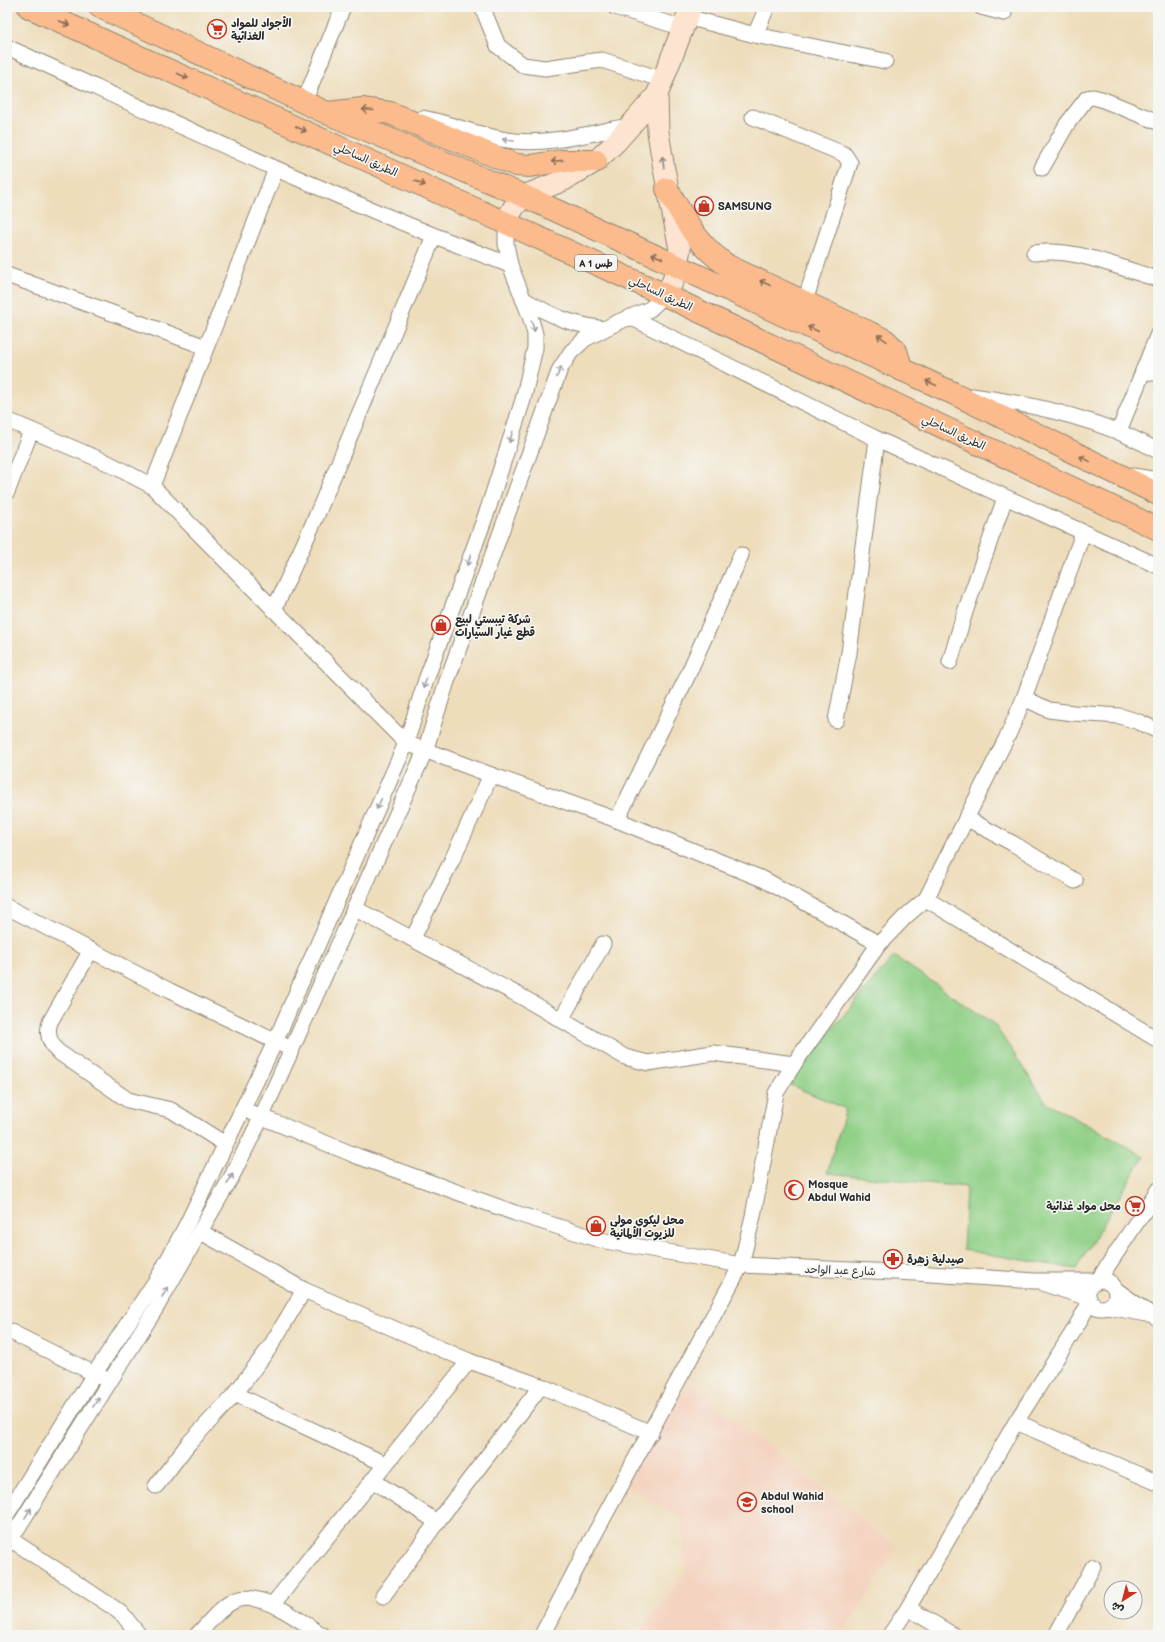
<svg xmlns="http://www.w3.org/2000/svg" width="1165" height="1642" font-family="'Balsamiq Sans','Playpen Sans Arabic',sans-serif">
<style>
.built{fill:#f4d3c0}
.green{fill:#91d087;stroke:#5e7e59}
.lines{fill:none;stroke-linecap:round;stroke-linejoin:round}
.street-casing{stroke:#8c8473;stroke-width:17}
.secondary-casing{stroke:#8c8473;stroke-width:23}
.highway-casing{stroke:#8c8473;stroke-width:24}
.street{stroke:#fff;stroke-width:15}
.secondary{stroke:#fde4d1;stroke-width:21}
.highway{stroke:#fbbb8d;stroke-width:22}
.oneway{stroke:#896c57}
.oneway2{stroke:#a0a0a0}
.oneway3{stroke:#94887e}
.labels{text-anchor:middle;stroke-width:3.5;stroke-linejoin:round;paint-order:stroke}
.shield{fill:#f6f6f2;stroke:#686867;stroke-width:1}
.shield-label{font-size:10px;font-weight:bold;fill:#2b2b2b}
.poi-label{font-size:11px;font-weight:bold;fill:#2b2b2b;stroke:#f6f6f2;text-anchor:start}
.street-label{font-size:11px;fill:#2b2b2b;stroke:#f6f6f2}
</style>
<rect width="100%" height="100%" fill="#f6f6f2"/>
<filter id="ink" filterUnits="userSpaceOnUse"><feTurbulence type="fractalNoise" baseFrequency=".025" numOctaves="2"/><feDisplacementMap in="SourceGraphic" scale="8" xChannelSelector="R" yChannelSelector="G"/><feConvolveMatrix kernelMatrix="1 2 1 2 8 2 1 2 1" color-interpolation-filters="sRGB"/></filter>
<filter id="wash" filterUnits="userSpaceOnUse"><feTurbulence type="fractalNoise" baseFrequency=".012" numOctaves="4" result="noise"/><feDisplacementMap in="SourceGraphic" scale="16" xChannelSelector="R" yChannelSelector="G"/><feGaussianBlur stdDeviation="0.9" result="paint"/><feColorMatrix in="noise" values="0 0 0 0 0 0 0 0 0 0 0 0 0 0 0 0 0 1.4 0 .05"/><feComposite in="paint" operator="in"/></filter>
<g filter="url(#wash)">
<rect width="100%" height="100%" fill="#edb"/>
<path class="built" d="M688,1383L898,1547L842,1635H637L687,1570L681,1518L625,1486Z"/>
<path class="green" d="M894,956L994,1024L1047,1103L1144,1156L1076,1269L963,1250L966,1187L827,1173L846,1109L786,1083Z"/>
</g>
<g filter="url(#ink)">
<g class="lines">
<g class="street-casing">
<g id="street">
<path d="M615,7L683,28"/>
<path d="M981,7L1004,13"/>
<path d="M483,9L498,46L523,65L545,68L602,60L663,80"/>
<path d="M687,17L755,35L885,61"/>
<path d="M755,35L767,7"/>
<path d="M7,47C173,122 339,201 510,265"/>
<path d="M304,102L343,7"/>
<path d="M753,117L844,154L850,163L805,301"/>
<path d="M423,118C454,124 483,138 515,141C552,145 593,132 630,126"/>
<path d="M1042,168L1067,124L1087,98L1093,97L1101,99L1158,122"/>
<path d="M1034,253C1076,247 1118,268 1158,279"/>
<path d="M7,275L206,347"/>
<path d="M523,299C554,317 567,323 603,329"/>
<path d="M630,317L877,439L1158,566"/>
<path d="M1143,371L1158,374"/>
<path d="M972,396C1033,404 1104,420 1158,451"/>
<path d="M7,420L108,463L152,486L406,743L491,775L617,820L765,880L879,944"/>
<path d="M1119,431L1158,334"/>
<path d="M1133,476L1158,480"/>
<path d="M152,486L276,169"/>
<path d="M7,492L31,431"/>
<path d="M274,610L316,517L434,236"/>
<path d="M950,662L965,612L1005,498"/>
<path d="M1024,698L1049,710L1073,713L1120,716L1139,722L1158,731"/>
<path d="M836,720L849,653L877,439"/>
<path d="M966,818L1012,843L1075,881"/>
<path d="M617,820L686,679L741,555"/>
<path d="M926,899L1158,1040"/>
<path d="M7,907L170,991L285,1046"/>
<path d="M354,908L522,997L625,1057L648,1063L713,1053L794,1064"/>
<path d="M413,938L452,860L491,775"/>
<path d="M91,950L50,1022C46,1034 50,1042 57,1051L128,1100L171,1110L225,1144"/>
<path d="M561,1020L603,944"/>
<path d="M252,1113L357,1156L515,1213L600,1240L741,1265L916,1273L1035,1281H1096"/>
<path d="M201,1232L304,1290L469,1361L541,1386L651,1433"/>
<path d="M1099,1279L1158,1190"/>
<circle cx="1102" cy="1294" r="14"/>
<path d="M1045,1284L1088,1298"/>
<path d="M1115,1289L1150,1314L1158,1318"/>
<path d="M1108,1307L1147,1314"/>
<path d="M7,1330L103,1378"/>
<path d="M235,1394L385,1464"/>
<path d="M1016,1422L1158,1483"/>
<path d="M372,1480L437,1522"/>
<path d="M156,1486L189,1443L235,1394L270,1347L304,1290"/>
<path d="M7,1514L95,1373L159,1276L187,1224L275,1042L406,743L426,680L488,509L523,400L535,348V334L530,316L510,265L506,244V221"/>
<path d="M7,1537L114,1608L123,1615L139,1635"/>
<path d="M7,1545L156,1308L232,1176L261,1118L425,751L447,681L560,369L571,352L585,339L616,323L650,309L665,295"/>
<path d="M383,1596L437,1522L541,1386"/>
<path d="M273,1604L469,1361"/>
<path d="M908,1608L953,1635"/>
<path d="M197,1635C208,1624 221,1606 236,1600C264,1591 300,1621 322,1635"/>
<path d="M542,1635L587,1548L741,1265L753,1216L776,1093L794,1064L879,944L906,916L926,899L1009,733L1024,698L1083,533"/>
<path d="M890,1635L908,1608L1016,1422L1073,1332L1090,1302"/>
<path d="M1056,1635L1093,1567"/>
</g>
</g>
<g class="secondary-casing">
<g id="secondary">
<path d="M657,95L658,132L664,169L680,249L673,281L665,295"/>
<path d="M506,221L514,207L524,196L564,180L596,161L616,142L657,95L691,7"/>
</g>
</g>
<g class="highway-casing">
<g id="highway">
<path d="M29,7L665,295L1158,529"/>
<path d="M100,7L327,113L524,196L677,266L955,394L1158,494"/>
<path d="M328,113L362,109L390,113L516,165L530,166L560,161H596"/>
<path d="M667,189C686,221 696,244 728,266L885,340L896,351L902,370"/>
</g>
</g>
<use href="#street" class="street"/>
<use href="#secondary" class="secondary"/>
<use href="#highway" class="highway"/>
</g>
<defs><path id="oneway-shaft" d="M-6 0H5M1.5-3L5.5 0L1.5 3" fill="none" stroke-width="1.6" stroke-linecap="round" stroke-linejoin="round"/></defs>
<g class="oneway">
<use href="#oneway-shaft" transform="translate(64 23) rotate(24)"/>
<use href="#oneway-shaft" transform="translate(183 76) rotate(24)"/>
<use href="#oneway-shaft" transform="translate(368 110) rotate(-175)"/>
<use href="#oneway-shaft" transform="translate(301 129) rotate(24)"/>
<use href="#oneway-shaft" transform="translate(557 161) rotate(173)"/>
<use href="#oneway-shaft" transform="translate(420 183) rotate(24)"/>
<use href="#oneway-shaft" transform="translate(657 256) rotate(-156)"/>
<use href="#oneway-shaft" transform="translate(765 283) rotate(-155)"/>
<use href="#oneway-shaft" transform="translate(813 329) rotate(-155)"/>
<use href="#oneway-shaft" transform="translate(882 338) rotate(-146)"/>
<use href="#oneway-shaft" transform="translate(931 383) rotate(-156)"/>
<use href="#oneway-shaft" transform="translate(1085 459) rotate(-154)"/>
</g>
<g class="oneway2">
<use href="#oneway-shaft" transform="translate(508 140) rotate(-170)"/>
<use href="#oneway-shaft" transform="translate(533 326) rotate(74)"/>
<use href="#oneway-shaft" transform="translate(559 372) rotate(-66)"/>
<use href="#oneway-shaft" transform="translate(511 437) rotate(108)"/>
<use href="#oneway-shaft" transform="translate(469 560) rotate(110)"/>
<use href="#oneway-shaft" transform="translate(425 683) rotate(108)"/>
<use href="#oneway-shaft" transform="translate(379 804) rotate(114)"/>
<use href="#oneway-shaft" transform="translate(230 1179) rotate(-61)"/>
<use href="#oneway-shaft" transform="translate(165 1292) rotate(-59)"/>
<use href="#oneway-shaft" transform="translate(96 1402) rotate(-59)"/>
<use href="#oneway-shaft" transform="translate(28 1513) rotate(-58)"/>
</g>
<use class="oneway3" href="#oneway-shaft" transform="translate(663 162) rotate(-98)"/>
</g>
<defs>
<g id="supermarket-ring" transform="scale(1)"><circle r="9.5" fill="#f6f6f2" stroke="#c8321e" stroke-width="1.5"/><path d="M-6-5.5h2.5l.6 2H6L4.5 2H-2.5L-4.4-4H-6ZM-1.5 3.2a1.3 1.3 0 1 0 .1 0ZM3 3.2a1.3 1.3 0 1 0 .1 0Z" fill="#c8321e"/></g>
<g id="shop-ring" transform="scale(1)"><circle r="9.5" fill="#f6f6f2" stroke="#c8321e" stroke-width="1.5"/><path d="M-5-2.5h2.3a2.7 3.5 0 0 1 5.4 0H5L5.5 6h-11ZM-1.5-2.5h3a1.5 2.3 0 0 0-3 0Z" fill="#c8321e"/></g>
<g id="mosque-ring" transform="scale(1)"><circle r="9.5" fill="#f6f6f2" stroke="#c8321e" stroke-width="1.5"/><path d="M3.5-4.9A6 6 0 1 0 3.5 4.9A5 5 0 1 1 3.5-4.9Z" fill="#c8321e"/></g>
<g id="pharmacy-ring" transform="scale(1)"><circle r="9.5" fill="#f6f6f2" stroke="#c8321e" stroke-width="1.5"/><path d="M-2-6h4v4h4v4h-4v4h-4v-4h-4v-4h4Z" fill="#c8321e"/></g>
<g id="school-ring" transform="scale(1)"><circle r="9.5" fill="#f6f6f2" stroke="#c8321e" stroke-width="1.5"/><path d="M0-5L7-2L0 1L-7-2ZM-4 1L0 2.5L4 1V4Q0 6-4 4Z" fill="#c8321e"/></g>
</defs>
<g fill-rule="evenodd">
<use href="#supermarket-ring" x="217" y="29"/>
<use href="#shop-ring" x="704" y="206"/>
<use href="#shop-ring" x="441" y="625"/>
<use href="#mosque-ring" x="794" y="1190"/>
<use href="#supermarket-ring" x="1135" y="1206"/>
<use href="#shop-ring" x="596" y="1226"/>
<use href="#pharmacy-ring" x="893" y="1259"/>
<use href="#school-ring" x="747" y="1502"/>
</g>
<g class="labels">
<rect class="shield" x="575" y="255" width="42" height="16" rx="3"/>
<g class="shield-label">
<text x="596" y="267">A 1 طس</text>
</g>
<g class="poi-label">
<text x="231" y="27">الأجواد للمواد<tspan x="231" dy="13">الغذائية</tspan></text>
<text x="718" y="210">SAMSUNG</text>
<text x="455" y="623">شركة تيبستي لبيع<tspan x="455" dy="13">قطع غيار السيارات</tspan></text>
<text x="808" y="1188">Mosque<tspan x="808" dy="13">Abdul Wahid</tspan></text>
<text x="1121" y="1210" text-anchor="end">محل مواد غذائية</text>
<text x="610" y="1224">محل ليكوي مولي<tspan x="610" dy="13">للزيوت الألمانية</tspan></text>
<text x="907" y="1263">صيدلية زهرة</text>
<text x="761" y="1500">Abdul Wahid<tspan x="761" dy="13">school</tspan></text>
</g>
<g class="street-label">
<text transform="translate(366 159) rotate(24)" y="4">الطريق الساحلي</text>
<text transform="translate(661 293) rotate(25)" y="4">الطريق الساحلي</text>
<text transform="translate(954 432) rotate(25)" y="4">الطريق الساحلي</text>
<text transform="translate(840 1270) rotate(2)" y="4">شارع عبد الواحد</text>
</g>
</g>
<rect width="1165" height="1642" fill="none" stroke="#f6f6f2" stroke-width="24"/>
<g transform="translate(1123 1600) rotate(216)"><circle r="19" fill="#f6f6f2" stroke="#a5a5a2"/>
<path d="M0-3L7 15L0 10L-7 15Z" fill="#c8321e"/>
<text y="-6" font-size="11" font-weight="bold" text-anchor="middle" fill="#2b2b2b">ش</text>
</g>
</svg>
